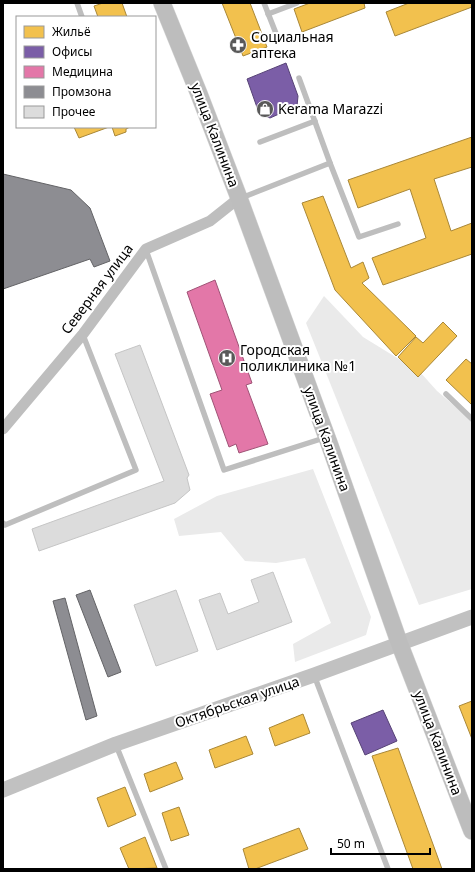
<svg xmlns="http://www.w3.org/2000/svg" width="475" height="872" font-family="'Noto Sans',sans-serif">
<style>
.green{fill:#eaeaea}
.homes{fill:#f2c14e;stroke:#a98737}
.offices{fill:#7b5ea7;stroke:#564275}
.health{fill:#e377a8;stroke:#9f5376}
.industry{fill:#8d8d92;stroke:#636366}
.building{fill:#dcdcdc;stroke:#c5c5c5}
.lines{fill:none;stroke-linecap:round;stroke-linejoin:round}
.primary-casing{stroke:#dbdbdb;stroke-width:18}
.service{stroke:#bebebe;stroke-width:5.5}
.minor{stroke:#bebebe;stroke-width:11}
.secondary{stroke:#c1c1c1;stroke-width:15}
.primary{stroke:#bdbdbd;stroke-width:17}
.labels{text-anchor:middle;stroke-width:4;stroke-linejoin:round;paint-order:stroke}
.poi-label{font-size:14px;fill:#000;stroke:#fff;text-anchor:start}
.street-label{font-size:14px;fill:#000;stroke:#fff}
</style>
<rect width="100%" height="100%" fill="#fff"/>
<g class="green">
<path d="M324,296L363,337L420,372L437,391L472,421V589L419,605L306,323Z"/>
<path d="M313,469L371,617L366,635L295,662L293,644L331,623L305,558L276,563L245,561L221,532L179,536L174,519L217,496Z"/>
</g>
<g class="homes">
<path d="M103,3H122L127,17H98L94,6Z"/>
<path d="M222,3H250L267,47L243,56Z"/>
<path d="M310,3H364L365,8L302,32L294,9Z"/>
<path d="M409,3H472V7L395,36L386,12Z"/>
<path d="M74,127H109L79,138Z"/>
<path d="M112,127H130L126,129V132L115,136Z"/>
<path d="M472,137V167L434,179L451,231L472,223V254L383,285L372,258L426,238L410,189L358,208L348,180Z"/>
<path d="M323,196L351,268L363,262L369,278L362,283L416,336L396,356L335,290L302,203Z"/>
<path d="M443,322L457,336L418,377L398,357L416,337L423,343Z"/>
<path d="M466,359L472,364V405L446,380Z"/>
<path d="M472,701V739L459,706Z"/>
<path d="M303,714L310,733L275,746L269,728Z"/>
<path d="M246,736L253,754L215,768L209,750Z"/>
<path d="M398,748L442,869H413L372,756Z"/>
<path d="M176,762L183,779L150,792L144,774Z"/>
<path d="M125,787L136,815L108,827L97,798Z"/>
<path d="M179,807L189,835L171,841L162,813Z"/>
<path d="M299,828L308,849L255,869H249L243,849Z"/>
<path d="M145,837L157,868L129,869L120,848Z"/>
</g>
<g class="offices">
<path d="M286,63L298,96L297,106L270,118L259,113L247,79Z"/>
<path d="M383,710L397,741L365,755L351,723Z"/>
</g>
<path class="health" d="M215,280L252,383L246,385L268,444L239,453L236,444L229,447L210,394L222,390L187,292Z"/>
<g class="industry">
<path d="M3,174L71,190L90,208L110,261L94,267L90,259L3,289Z"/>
<path d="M90,590L121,672L108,677L76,595Z"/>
<path d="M65,598L97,716L86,720L53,601Z"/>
</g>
<g class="building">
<path d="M140,345L189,475L187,478L190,490L175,503L39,551L32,529L164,481L115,354Z"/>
<path d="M273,572L292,622L217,650L199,600L220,593L228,614L259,602L251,580Z"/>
<path d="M176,590L198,651L156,666L134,605Z"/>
</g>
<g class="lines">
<g class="primary-casing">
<path id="primary" d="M162,3L199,94L239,198L329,443L400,645L472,831"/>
</g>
<g class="service">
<path d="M77,3L82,17"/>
<path d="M264,3L277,36"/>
<path d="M268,14L297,3"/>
<path d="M299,78L330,163"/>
<path d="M260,142L315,121"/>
<path d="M241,198L330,163L359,237L398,224"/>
<path d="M146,250L224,470L324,438"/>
<path d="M446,394L472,419"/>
<path d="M3,523L5,525L136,470L83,335"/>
<path d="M314,675L388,869"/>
<path d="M116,745L166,869"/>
</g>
<path class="minor" d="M3,429L83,334L146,249L210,221L239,198"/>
<path class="secondary" d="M3,790L116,744L314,675L472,617"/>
<use href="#primary" class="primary"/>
</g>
<defs>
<g id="pharmacy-disc" transform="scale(0.9)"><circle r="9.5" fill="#595959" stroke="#fff"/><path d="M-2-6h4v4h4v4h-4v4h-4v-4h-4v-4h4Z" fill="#fff"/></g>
<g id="shop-disc" transform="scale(0.9)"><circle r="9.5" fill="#595959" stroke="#fff"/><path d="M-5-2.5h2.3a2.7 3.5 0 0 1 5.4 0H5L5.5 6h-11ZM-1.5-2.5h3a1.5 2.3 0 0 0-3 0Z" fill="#fff"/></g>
<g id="hospital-disc" transform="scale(0.9)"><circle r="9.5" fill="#595959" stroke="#fff"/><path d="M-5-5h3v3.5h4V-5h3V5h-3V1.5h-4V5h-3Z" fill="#fff"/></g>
</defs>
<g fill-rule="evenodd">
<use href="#pharmacy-disc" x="238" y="45"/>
<use href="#shop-disc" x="265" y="109"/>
<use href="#hospital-disc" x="227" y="358"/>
</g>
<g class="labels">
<g class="poi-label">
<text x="251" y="42">Социальная<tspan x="251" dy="16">аптека</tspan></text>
<text x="278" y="114">Kerama Marazzi</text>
<text x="240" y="355">Городская<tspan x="240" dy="16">поликлиника №1</tspan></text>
</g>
<g class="street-label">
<text transform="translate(215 135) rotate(69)" y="5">улица Калинина</text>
<text transform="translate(97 289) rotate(-53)" y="5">Северная улица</text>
<text transform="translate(327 439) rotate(70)" y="5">улица Калинина</text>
<text transform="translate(237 702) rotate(-19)" y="5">Октябрьская улица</text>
<text transform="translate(438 743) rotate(69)" y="5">улица Калинина</text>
</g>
</g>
<rect width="475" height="872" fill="none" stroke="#000000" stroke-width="8"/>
<rect x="16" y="16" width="140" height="112" fill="#ffffff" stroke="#999999"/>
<rect x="24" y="26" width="20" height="12" fill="#f2c14e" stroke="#999999"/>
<text x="52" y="36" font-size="12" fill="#000000">Жильё</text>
<rect x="24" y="46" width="20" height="12" fill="#7b5ea7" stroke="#999999"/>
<text x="52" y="56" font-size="12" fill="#000000">Офисы</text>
<rect x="24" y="66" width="20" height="12" fill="#e377a8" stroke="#999999"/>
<text x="52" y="76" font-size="12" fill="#000000">Медицина</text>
<rect x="24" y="86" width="20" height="12" fill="#8d8d92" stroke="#999999"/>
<text x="52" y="96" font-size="12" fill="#000000">Промзона</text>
<rect x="24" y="106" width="20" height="12" fill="#dcdcdc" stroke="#999999"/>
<text x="52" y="116" font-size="12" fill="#000000">Прочее</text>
<path d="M331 848v6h99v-6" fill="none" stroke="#000000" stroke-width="2"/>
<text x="337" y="848" font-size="12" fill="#000000" stroke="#ffffff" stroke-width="3" paint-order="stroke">50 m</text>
</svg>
